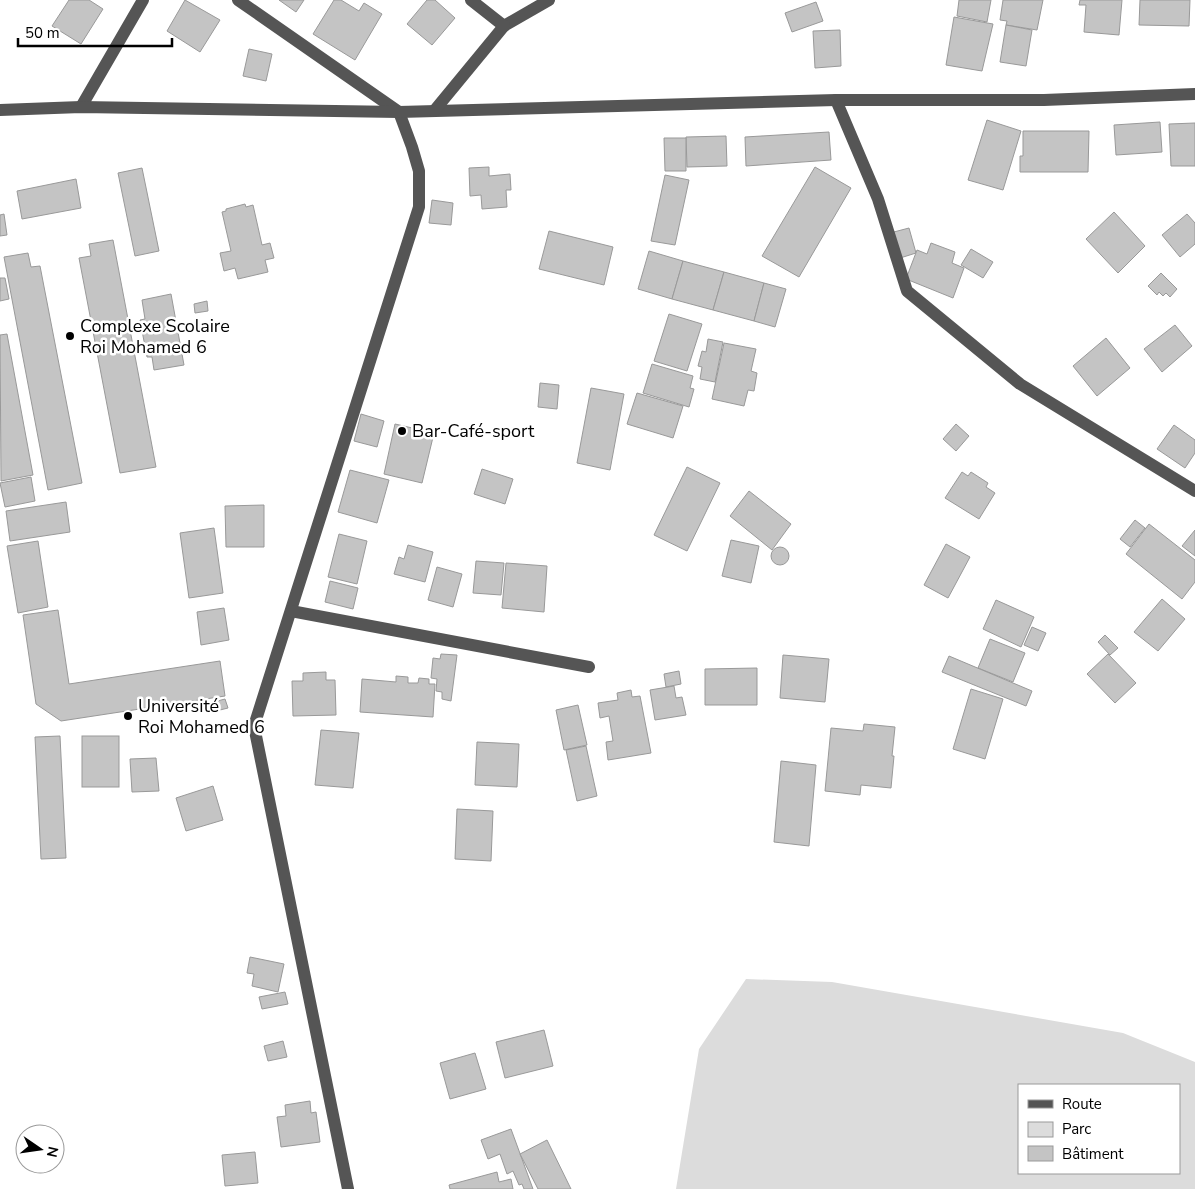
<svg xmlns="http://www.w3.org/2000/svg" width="1195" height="1189" font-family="'Nunito Sans',sans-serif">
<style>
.green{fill:#dcdcdc;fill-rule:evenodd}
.building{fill:#c4c4c4;stroke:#999}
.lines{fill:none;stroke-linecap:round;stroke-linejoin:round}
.minor{stroke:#555;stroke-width:12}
.poi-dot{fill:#000;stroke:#fff;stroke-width:2}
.labels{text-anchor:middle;stroke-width:5;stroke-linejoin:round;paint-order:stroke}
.poi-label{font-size:18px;fill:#000;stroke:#fff;text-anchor:start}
</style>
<rect width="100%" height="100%" fill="#fff"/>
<path class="green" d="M746,979L832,982L1123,1033L1195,1062V1189H676L699,1049ZM1019,1085H1179V1173H1019Z"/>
<g class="building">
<path d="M69,0H89L103,9L81,44L52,26Z"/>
<path d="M185,0L220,20L200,52L167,31Z"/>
<path d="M279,0H304L296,12Z"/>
<path d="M334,0H341L359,11L364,3L382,14L355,60L313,34Z"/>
<path d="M427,0H435L455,18L432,45L407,24Z"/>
<path d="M959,0H991L987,22L957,16Z"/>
<path d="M1003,0H1043L1037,30L1006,25L1007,21L1000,20Z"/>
<path d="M1080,0H1122L1119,35L1084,32L1086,5H1079Z"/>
<path d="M1140,0H1190L1189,26L1139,25Z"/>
<path d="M816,2L823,21L792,32L785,13Z"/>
<path d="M954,17L993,24L982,71L946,65Z"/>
<path d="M1006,25L1032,30L1026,66L1000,62Z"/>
<path d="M840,30L841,66L815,68L813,31Z"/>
<path d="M249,49L272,54L266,81L243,76Z"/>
<path d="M987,120L1021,131L1003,190L968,180Z"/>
<path d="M1160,122L1162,152L1116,155L1114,125Z"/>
<path d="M1195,123V166H1171L1169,124Z"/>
<path d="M1023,131H1089L1088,172H1020V156H1023Z"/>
<path d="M829,132L831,160L746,166L745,137Z"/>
<path d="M726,136L727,166L687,167L686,137Z"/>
<path d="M664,138H686V171H665Z"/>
<path d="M489,167V176L510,174L511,190H506L507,207L482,209L481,195L470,196L469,168Z"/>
<path d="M815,167L851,188L799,277L762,256Z"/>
<path d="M142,168L159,251L135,256L118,173Z"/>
<path d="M665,175L689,180L675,245L651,241Z"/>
<path d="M76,179L81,208L22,219L17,191Z"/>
<path d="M432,200L453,203L451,225L429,223Z"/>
<path d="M245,204L246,207L253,205L262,245L270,243L274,258L265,260L268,272L238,279L235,268L224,271L220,253L231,251L222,212L226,211V209Z"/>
<path d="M1114,212L1145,246L1118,273L1086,239Z"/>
<path d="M4,214L7,235L0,236V215Z"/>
<path d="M1187,214L1195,223V244L1180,257L1162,235Z"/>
<path d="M909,228L916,253L897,259L890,233Z"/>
<path d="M549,231L613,247L604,285L539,269Z"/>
<path d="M113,240L156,467L120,473L79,258L91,256L89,244Z"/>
<path d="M931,243L955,252L952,263L964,268L953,298L906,279L917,250L927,254Z"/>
<path d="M971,249L993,262L983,278L961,265Z"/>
<path d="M649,251L683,261L672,299L638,289Z"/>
<path d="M28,253L31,267L40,266L82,483L48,490L4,257Z"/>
<path d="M683,261L724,272L713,310L672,299Z"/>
<path d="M724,272L764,283L754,321L713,310Z"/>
<path d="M1161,273L1177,289L1170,297L1166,293L1163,296L1159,292L1157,295L1148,286Z"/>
<path d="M0,278H5L9,299L0,301Z"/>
<path d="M764,283L786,289L775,327L754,321Z"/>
<path d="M171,294L184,365L154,370L152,357H147L140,320L145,319L142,300Z"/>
<path d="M207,301L208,311L195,313L194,304Z"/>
<path d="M669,314L702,324L687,371L654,361Z"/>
<path d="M1175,325L1192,346L1162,372L1144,349Z"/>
<path d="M7,334L33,475L1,481L0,335Z"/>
<path d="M1106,338L1130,368L1097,396L1073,366Z"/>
<path d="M708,339L723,342L715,382L700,379L702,367L698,366L702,351L706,352Z"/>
<path d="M724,343L756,349L751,371L757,373L754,391L748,390L744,406L712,399Z"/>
<path d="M652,364L693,376L690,388L694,389L689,407L643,393Z"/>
<path d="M540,383L559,385L557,409L538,407Z"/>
<path d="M591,388L624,394L610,470L577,463Z"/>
<path d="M637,393L683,406L673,438L627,424Z"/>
<path d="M361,414L384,421L377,447L354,441Z"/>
<path d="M395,424L434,433L422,483L384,474Z"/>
<path d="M956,424L969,436L956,451L943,439Z"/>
<path d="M1174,425L1195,440V453L1185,468L1157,449Z"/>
<path d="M687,467L720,483L687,551L654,535Z"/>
<path d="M482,469L513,479L505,504L474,494Z"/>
<path d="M350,470L389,480L377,523L338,512Z"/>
<path d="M962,472L968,476L971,472L988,483L986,487L995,493L979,519L945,498Z"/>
<path d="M31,477L35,501L5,507L0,483Z"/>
<path d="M749,491L791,524L772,550L730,516Z"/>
<path d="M66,502L70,532L10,541L6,511Z"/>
<path d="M264,505V547H226L225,506Z"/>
<path d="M1135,520L1145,528L1130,547L1120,539Z"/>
<path d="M1149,524L1195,560V582L1182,599L1126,554Z"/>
<path d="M214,528L223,593L189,598L180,533Z"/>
<path d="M1195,530V556L1182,546Z"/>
<path d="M339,534L367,541L357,584L328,577Z"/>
<path d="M731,540L759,546L751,583L722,576Z"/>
<path d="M38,541L48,607L18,613L7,546Z"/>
<path d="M946,544L970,557L948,598L924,585Z"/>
<path d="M408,545L433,552L425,582L394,574L399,557L404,559Z"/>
<circle cx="780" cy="556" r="9"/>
<path d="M476,561L504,563L501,595L473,593Z"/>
<path d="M506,563L547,566L544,612L502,608Z"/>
<path d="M437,567L462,574L453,607L428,600Z"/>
<path d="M330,581L358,588L353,609L325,602Z"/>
<path d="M1162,599L1185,619L1158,651L1134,632Z"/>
<path d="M996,600L1034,617L1021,647L983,629Z"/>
<path d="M224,608L229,640L201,645L197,612Z"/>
<path d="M58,610L69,684L220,661L225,696L61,721L36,704L23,615Z"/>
<path d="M1032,627L1046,633L1038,651L1024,645Z"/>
<path d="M1105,635L1118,648L1110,655L1098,642Z"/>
<path d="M990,639L1025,653L1013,682L978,668Z"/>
<path d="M441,654L457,655L451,701L442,699V692L436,691L437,679L431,678L433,658L440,659Z"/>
<path d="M1108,654L1136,683L1115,703L1087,674Z"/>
<path d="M783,655L829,659L825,702L780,698Z"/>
<path d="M949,656L1032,691L1026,706L942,672Z"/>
<path d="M757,668V705H705V669Z"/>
<path d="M679,671L681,684L666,687L664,674Z"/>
<path d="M326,672V680H335L336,715L293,716L292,681H303V673Z"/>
<path d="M396,676L408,677V683H418L419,678L429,679V684H435L433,717L360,712L362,679L396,682Z"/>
<path d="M674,686L676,698L682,697L686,715L655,720L650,690Z"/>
<path d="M971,689L1003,699L985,759L953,749Z"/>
<path d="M631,690L632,697L640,696L651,753L608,760L606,742L613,741L609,716L600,718L598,703L618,700L617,693Z"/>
<path d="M225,699L228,708L208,713L206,704Z"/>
<path d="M578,705L587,745L564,750L556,710Z"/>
<path d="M864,724L895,727L892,756H894L891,788L861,785L860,795L825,791L831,728L863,731Z"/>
<path d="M321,730L359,733L353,788L315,785Z"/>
<path d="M60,736L66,858L41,859L35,737Z"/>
<rect x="82" y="736" width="37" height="51"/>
<path d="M477,742L519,744L517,787L475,785Z"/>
<path d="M586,746L597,796L577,801L566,750Z"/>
<path d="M156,758L159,791L132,792L130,759Z"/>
<path d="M781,761L816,765L809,846L774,842Z"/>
<path d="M213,786L223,820L186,831L176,798Z"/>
<path d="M457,809L493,811L491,861L455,859Z"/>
<path d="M250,957L284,964L278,992L252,986L254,974L247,973Z"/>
<path d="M285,992L288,1004L262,1009L259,997Z"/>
<path d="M544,1030L553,1066L505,1078L496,1042Z"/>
<path d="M283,1041L287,1057L268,1061L264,1046Z"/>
<path d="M475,1053L486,1089L450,1099L440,1063Z"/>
<path d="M310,1101L311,1113L316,1112L320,1142L281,1147L277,1117L286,1116L285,1105Z"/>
<path d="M511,1129L533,1189H524L522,1184L519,1185L513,1171L507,1174L500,1154L488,1159L481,1140Z"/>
<path d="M547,1140L571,1189H538L520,1154Z"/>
<path d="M255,1152L258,1183L225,1186L222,1155Z"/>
<path d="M497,1172L499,1182L511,1179L513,1189H450L449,1185Z"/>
</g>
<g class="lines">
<g class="minor">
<path d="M238,0L399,112L412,147L419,171V207L254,726L348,1189"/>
<path d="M504,26L549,0"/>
<path d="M836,100L878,199L907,291L1020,384L1195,491"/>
<path d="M81,107L143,0"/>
<path d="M0,110L81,107L399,112L836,100H1044L1195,94"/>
<path d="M434,111L504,26L471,0"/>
<path d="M291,611L589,667"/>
</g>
</g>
<g class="poi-dot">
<circle cx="70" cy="336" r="5"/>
<circle cx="402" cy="431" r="5"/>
<circle cx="128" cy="716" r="5"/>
</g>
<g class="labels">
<g class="poi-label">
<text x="80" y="332">Complexe Scolaire<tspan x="80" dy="21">Roi Mohamed 6</tspan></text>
<text x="412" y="437">Bar-Café-sport</text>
<text x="138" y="712">Université<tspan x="138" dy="21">Roi Mohamed 6</tspan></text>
</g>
</g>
<rect x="1018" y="1084" width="162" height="90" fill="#ffffff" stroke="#999999"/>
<rect x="1028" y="1100" width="25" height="8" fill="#555555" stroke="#999999"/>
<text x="1062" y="1109" font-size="15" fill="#000000">Route</text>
<rect x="1028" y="1122" width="25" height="15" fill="#dcdcdc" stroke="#999999"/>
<text x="1062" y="1134" font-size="15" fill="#000000">Parc</text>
<rect x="1028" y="1146" width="25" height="15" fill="#c4c4c4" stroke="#999999"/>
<text x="1062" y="1159" font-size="15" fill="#000000">Bâtiment</text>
<g transform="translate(40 1149) rotate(103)"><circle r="24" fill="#ffffff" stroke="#999999"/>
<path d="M0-4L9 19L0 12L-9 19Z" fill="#000000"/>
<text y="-8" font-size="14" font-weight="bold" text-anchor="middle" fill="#000000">N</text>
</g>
<path d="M18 38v8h154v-8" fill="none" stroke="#000000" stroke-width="2.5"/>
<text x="25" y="38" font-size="15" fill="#000000" stroke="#ffffff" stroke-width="4" paint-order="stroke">50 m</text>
</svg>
